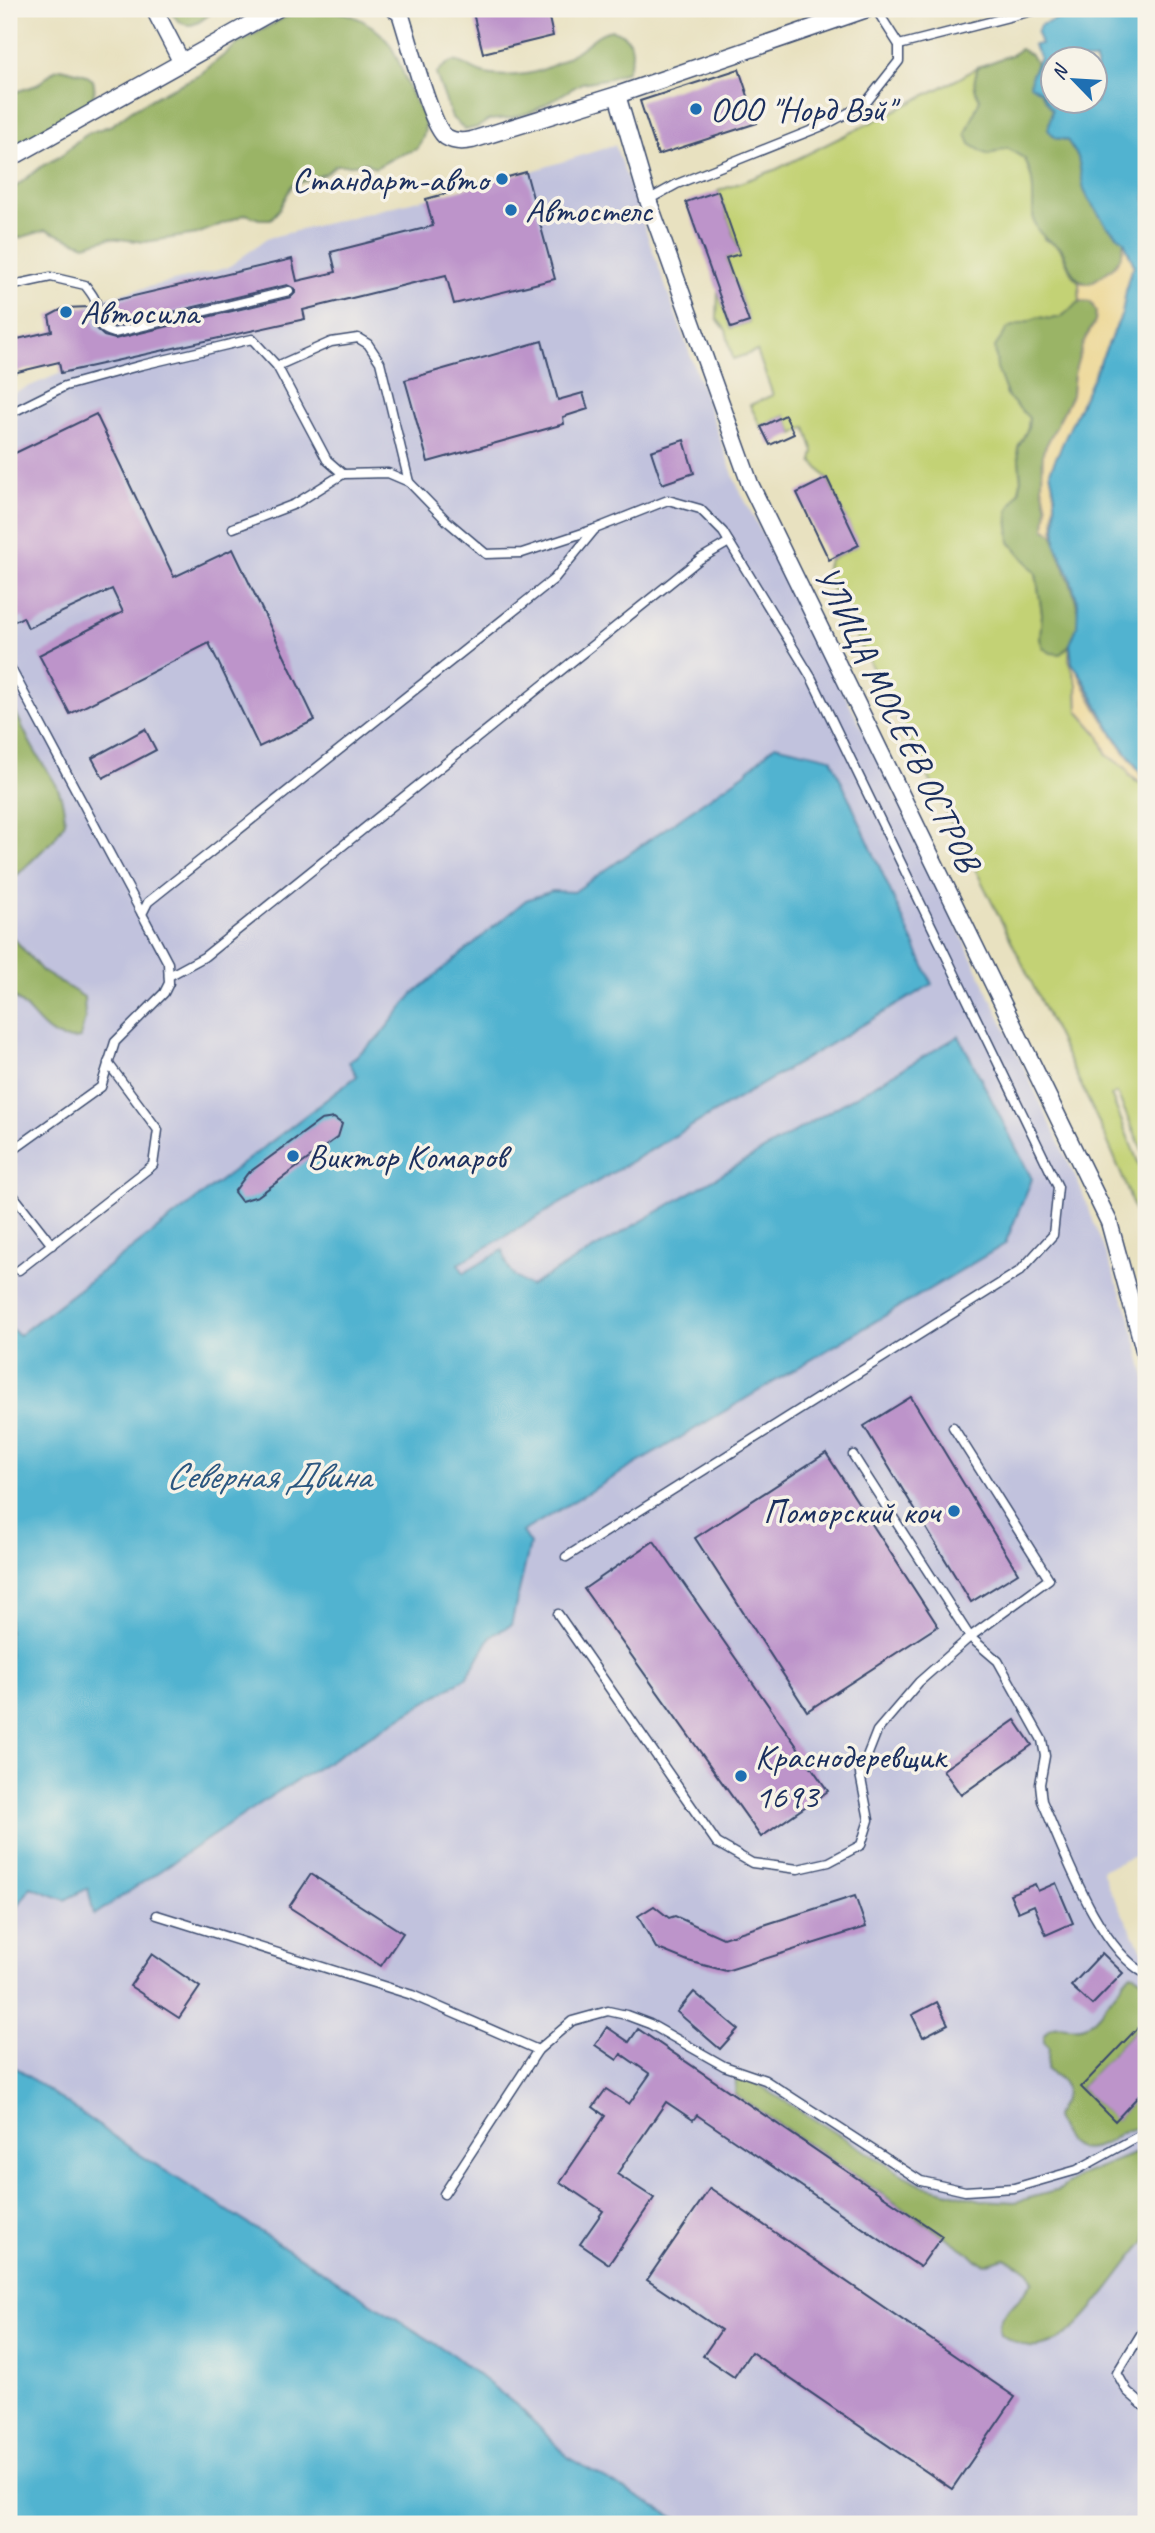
<svg xmlns="http://www.w3.org/2000/svg" width="1155" height="2533" font-family="Caveat,sans-serif">
<style>
.industrial{fill:#c1c2dd}
.green{fill:#c3d274;stroke:#6f8069;stroke-width:2}
.forest{fill:#9ab466;stroke:#5a7262;stroke-width:2}
.sand{fill:#eeda9e;stroke:#84847e;stroke-width:2}
.water{fill:#51b3d0;stroke:#367197;stroke-width:2;fill-rule:evenodd}
.building{fill:#bd94ca}
.lines{fill:none;stroke-linecap:round;stroke-linejoin:round}
.lane-casing{stroke:#3a4a6d;stroke-width:11}
.street-casing{stroke:#3a4a6d;stroke-width:19}
.lane{stroke:#fff;stroke-width:8}
.street{stroke:#fff;stroke-width:16}
.poi-dot{fill:#1f6fb2;stroke:#f7f3e8;stroke-width:2.5}
.labels{text-anchor:middle;stroke-width:7;stroke-linejoin:round;paint-order:stroke}
.poi-label{font-size:35px;fill:#1b2f5e;stroke:#f7f3e8;text-anchor:start}
.street-label{font-size:35px;fill:#1b2f5e;stroke:#f7f3e8}
.water-label{font-size:37px;font-style:italic;fill:#2b5780;stroke:#f7f3e8}
</style>
<rect width="100%" height="100%" fill="#f7f3e8"/>
<filter id="ink" filterUnits="userSpaceOnUse"><feTurbulence type="fractalNoise" baseFrequency=".0143" numOctaves="2"/><feDisplacementMap in="SourceGraphic" scale="14" xChannelSelector="R" yChannelSelector="G"/><feConvolveMatrix kernelMatrix="1 2 1 2 8 2 1 2 1" color-interpolation-filters="sRGB"/></filter>
<filter id="wash" filterUnits="userSpaceOnUse"><feTurbulence type="fractalNoise" baseFrequency=".00686" numOctaves="4" result="noise"/><feDisplacementMap in="SourceGraphic" scale="28" xChannelSelector="R" yChannelSelector="G"/><feGaussianBlur stdDeviation="1.57" result="paint"/><feColorMatrix in="noise" values="0 0 0 0 0 0 0 0 0 0 0 0 0 0 0 0 0 1.4 0 .05"/><feComposite in="paint" operator="in"/></filter>
<g filter="url(#wash)">
<rect width="100%" height="100%" fill="#e8e1c0"/>
<path class="industrial" d="M615,145L736,483L879,761L1081,1189L1130,1317L1146,1380V1851L1102,1870L1109,1889L1146,1957V2524H686L569,2458L520,2408L453,2355L139,2154L9,2063V1919L31,1887L65,1900L88,1888L94,1914L273,1795L441,1694L467,1677L491,1636L521,1533L1005,1244L959,1037L530,1286L513,1277L506,1263L464,1273L458,1264L932,984L775,746L745,773L574,892L552,891L413,994L379,1037L349,1062L357,1075L18,1335L9,1327V395L61,373L100,364L87,307L103,298L227,268L268,238L526,173Z"/>
<path class="green" d="M978,67C974,80 972,87 980,99L966,134L988,155L1007,148L1025,159L1032,179L1044,239L1060,248L1072,275L1079,282L1080,301L1061,317L1050,319L1039,317L1008,328L997,368L1008,397L1029,417L1028,428L1018,448L1021,481L1019,492L1008,511L1010,542L1036,573L1042,614L1040,639L1067,648L1070,644L1069,659L1077,684L1078,711L1099,734L1107,755L1126,768L1135,781L1143,784L1146,794V1159L1117,1093L1111,1095L1146,1182V1249C1126,1170 1087,1099 1052,1025C980,873 901,725 825,575L829,560L858,545L827,478L812,461L814,452L806,427L794,434L785,415L761,427L750,405L773,395L757,351L733,359L726,330L717,319L718,291L731,328L749,322L726,258L740,253L718,191L777,169L958,79Z"/>
<g class="forest">
<path d="M168,9H216C196,25 187,35 168,9Z"/>
<path d="M306,9C336,7 369,17 388,42C398,55 403,75 410,91C420,115 434,122 417,149L395,157L375,168L365,162L354,165H336L325,174L292,185L279,210L271,219H259L246,214L197,234L145,242L110,238L85,245L46,230L9,241V192L42,166L61,156L76,142L89,133L112,125L132,110L164,92L198,76L239,43L284,18Z"/>
<path d="M612,30C635,37 636,53 626,72L610,78L582,83L532,112L511,118L489,120L478,127L466,130L452,118L436,74C456,51 460,65 482,73C496,77 512,76 526,74C546,71 568,58 584,46C594,39 599,32 612,30Z"/>
<path d="M1021,49L1031,55L1037,64L1031,77L1052,110L1049,130L1056,138L1067,140L1078,157L1084,190L1089,200L1107,226L1124,241C1123,266 1108,271 1089,284C1069,279 1070,264 1061,248C1022,228 1037,215 1032,181C1031,173 1028,166 1025,159L1007,148L988,155L970,144L966,134L980,99C972,87 974,80 978,67L1011,55Z"/>
<path d="M61,68L84,74L93,80C94,86 96,90 93,96C85,113 28,140 9,149V94L37,85L55,70Z"/>
<path d="M1080,301L1091,302L1096,312L1095,322L1089,331L1074,374L1072,395L1043,452L1042,486L1047,507L1045,528L1054,535C1060,572 1101,622 1060,654L1051,653L1043,648L1040,639L1042,614L1036,573L1010,542L1008,511L1019,492L1021,481L1018,448L1028,428L1029,418L1008,397L997,368L995,347L1008,328L1039,317L1050,319L1061,317Z"/>
<path d="M9,698C17,714 24,732 33,748C50,778 63,784 65,822L54,839L9,883Z"/>
<path d="M9,933L42,971L84,997L85,1018L80,1038C42,1045 35,1008 9,994Z"/>
<path d="M1131,1973C1153,1979 1146,2000 1146,2019L1081,2087L1115,2120L1146,2088V2121C1138,2130 1132,2128 1122,2132C1117,2135 1113,2139 1108,2142C1079,2157 1065,2147 1055,2117C1058,2104 1074,2094 1061,2080C1057,2076 1052,2074 1047,2070L1049,2047L1044,2042V2035C1055,2018 1068,2032 1084,2026C1100,2019 1117,1987 1131,1973Z"/>
<path d="M743,2075L905,2176L925,2186L981,2200L1015,2202L1059,2190L1081,2175L1146,2149V2241C1118,2269 1075,2352 1030,2347C1019,2346 1009,2340 1000,2334C996,2316 1006,2312 1018,2300C1023,2295 1028,2287 1033,2281L1029,2272L1021,2266L1004,2258L985,2264L976,2260L969,2253L735,2094L736,2079Z"/>
</g>
<g class="sand">
<path d="M1124,241L1134,265L1128,280L1122,314L1050,471L1055,495L1054,535L1045,528L1047,507L1042,486L1043,452L1072,395L1074,374L1083,343L1095,322L1096,312L1091,302L1080,301L1079,282L1089,284C1108,271 1123,266 1124,241Z"/>
<path d="M1070,644C1074,675 1103,720 1121,747C1132,763 1146,775 1146,794L1143,784L1130,776L1126,768L1107,755L1098,734L1078,711L1077,684L1069,659Z"/>
</g>
<g class="water">
<path d="M1087,9H1146V780L1112,732L1081,675L1072,663L1070,644L1077,627L1078,603L1069,573L1056,545L1055,495L1050,471L1122,314L1128,280L1134,265L1124,241L1107,226L1089,200L1084,190L1078,157L1067,140L1056,138L1048,130L1052,110L1041,92L1030,85L1031,77L1040,57L1033,45L1041,44L1037,33L1040,25ZM1054,60H1096V102H1054Z"/>
<path d="M775,745L831,758L932,984L458,1264L464,1273L503,1250C508,1272 511,1276 530,1286L959,1036L1032,1179L1005,1244L522,1532L530,1544L511,1625L491,1636L467,1677L273,1795L94,1915L88,1888L65,1900L31,1887L9,1919V1327L19,1335L357,1076L349,1062L379,1037L413,994L526,900L552,891L574,892L745,773Z"/>
<path d="M9,2063L139,2154L453,2355L520,2408L569,2458L686,2524H9Z"/>
</g>
<g id="blocks">
<g class="building">
<path d="M490,9H547L553,36L483,53L473,13Z"/>
<path d="M739,69L757,123L658,155L640,101Z"/>
<path d="M526,172L555,279L454,304L446,275L303,310L305,319L61,373L59,362L9,374V341L52,331L49,316L64,308L90,307L95,328L104,336L115,339L291,297L295,293V289L287,285L114,326L106,321L104,307V303L292,259L297,281L336,272L331,252L433,226L426,199Z"/>
<path d="M718,191L740,254L726,258L749,322L731,328L686,202Z"/>
<path d="M542,341L558,400L583,393L588,409L563,417L564,424L428,462L405,380Z"/>
<path d="M96,414L174,577L233,549L315,720L259,747L209,643L70,714L39,655L123,612L112,589L28,628L23,617L9,624V456Z"/>
<path d="M785,415L794,434L770,445L761,427Z"/>
<path d="M684,440L694,473L662,484L651,451Z"/>
<path d="M827,478L859,545L829,560L797,493Z"/>
<path d="M145,729L156,750L103,778L92,758Z"/>
<path d="M334,1118L342,1124L338,1137L258,1196L241,1201L234,1192L247,1174L321,1120Z"/>
<path d="M911,1397L1018,1573L971,1602L864,1426Z"/>
<path d="M826,1453L938,1626L807,1711L695,1538Z"/>
<path d="M654,1541L828,1791L761,1837L584,1589Z"/>
<path d="M1015,1720L1032,1745L961,1795L943,1770Z"/>
<path d="M311,1874L403,1933L381,1966L289,1907Z"/>
<path d="M1056,1883L1073,1923L1046,1935L1034,1905L1018,1912L1010,1894L1035,1884L1038,1891Z"/>
<path d="M855,1896L866,1927L726,1971L688,1961L656,1948L638,1916L654,1906L669,1918L675,1916L723,1938Z"/>
<path d="M1102,1953L1123,1973L1092,2005L1071,1986Z"/>
<path d="M152,1954L200,1987L179,2018L130,1986Z"/>
<path d="M694,1992L738,2029L720,2049L677,2012Z"/>
<path d="M937,2002L948,2024L923,2037L912,2015Z"/>
<path d="M1146,2019V2088L1115,2121L1081,2087Z"/>
<path d="M607,2027L629,2042L638,2029L942,2236L920,2267L697,2115L693,2120L666,2102L617,2174L654,2198L609,2264L580,2244L603,2211L560,2182L605,2116L593,2107L606,2089L629,2104L650,2074L621,2054L617,2060L595,2045Z"/>
<path d="M710,2188L1015,2397L952,2489L751,2352L734,2377L703,2356L721,2330L647,2280Z"/>
</g>
</g>
</g>
<g filter="url(#ink)">
<use href="#blocks" fill-opacity="0" stroke="#3a4a6d" stroke-width="2"/>
<g class="lines">
<g class="lane-casing">
<g id="lane">
<path d="M899,45L1040,9"/>
<path d="M648,200L677,184L825,125L865,104L899,61V45L876,9"/>
<path d="M9,286L51,277L85,285C88,289 93,295 95,300C102,317 91,326 114,333L289,291"/>
<path d="M277,366L331,342L358,338L368,344L380,362L409,482"/>
<path d="M9,414L65,386L142,365L252,339L277,366L327,460L343,474"/>
<path d="M233,528L295,504L343,474L388,473L409,482L447,521L486,554L522,553L595,529"/>
<path d="M9,665L142,914"/>
<path d="M169,976L204,957L700,559L729,542"/>
<path d="M9,1153L101,1087L115,1042L164,993L169,983L168,963L142,914L148,902L554,579L595,529L668,500L700,509L723,532L811,677L1058,1187L1053,1235L1020,1271L566,1557"/>
<path d="M9,1190L52,1245"/>
<path d="M19,1270L153,1165L158,1130L108,1063"/>
<path d="M853,1455L970,1637L1049,1579L953,1427"/>
<path d="M558,1614L717,1843L752,1863L798,1869L829,1862L861,1845L869,1820L860,1774L877,1731L919,1682L970,1637L998,1661L1042,1740L1045,1756L1040,1784L1042,1801C1064,1850 1097,1948 1146,1974"/>
<path d="M157,1915L412,1995L538,2050"/>
<path d="M444,2194L538,2050L572,2021L608,2011L626,2015L650,2024L724,2066L765,2080L921,2181L965,2191L1014,2188L1077,2170L1146,2132"/>
<path d="M1146,2326L1117,2373L1127,2391L1146,2408"/>
</g>
</g>
<g class="street-casing">
<g id="street">
<path d="M154,9L182,63"/>
<path d="M394,9L400,13C408,35 430,126 446,137C454,142 463,142 472,140L617,95L867,9"/>
<path d="M617,95L648,200L750,484L1109,1222L1146,1357"/>
<path d="M9,159L277,9"/>
</g>
</g>
<use href="#lane" class="lane"/>
<use href="#street" class="street"/>
</g>
</g>
<g class="poi-dot">
<circle cx="696" cy="109" r="7"/>
<circle cx="502" cy="179" r="7"/>
<circle cx="511" cy="210" r="7"/>
<circle cx="66" cy="312" r="7"/>
<circle cx="293" cy="1156" r="7"/>
<circle cx="954" cy="1511" r="7"/>
<circle cx="741" cy="1776" r="7"/>
</g>
<g class="labels">
<g class="poi-label">
<text x="710" y="121">ООО "Норд Вэй"</text>
<text x="488" y="191" text-anchor="end">Стандарт-авто</text>
<text x="525" y="222">Автостелс</text>
<text x="80" y="324">Автосила</text>
<text x="307" y="1168">Виктор Комаров</text>
<text x="940" y="1523" text-anchor="end">Поморский коч</text>
<text x="755" y="1768">Краснодеревщик<tspan x="755" dy="40">1693</tspan></text>
</g>
<g class="street-label">
<text transform="translate(898 718) rotate(64)" y="12">УЛИЦА МОСЕЕВ ОСТРОВ</text>
</g>
<g class="water-label">
<text x="268" y="1488">Северная Двина</text>
</g>
</g>
<rect width="1155" height="2533" fill="none" stroke="#f7f3e8" stroke-width="35"/>
<g transform="translate(1074 80) rotate(295)"><circle r="33" fill="#f7f3e8" stroke="#9fa5b1" stroke-width="2"/>
<path d="M0-5L12 26L0 18L-12 26Z" fill="#1f6fb2"/>
<text y="-10" font-size="19" font-weight="bold" text-anchor="middle" fill="#1b2f5e">N</text>
</g>
</svg>
